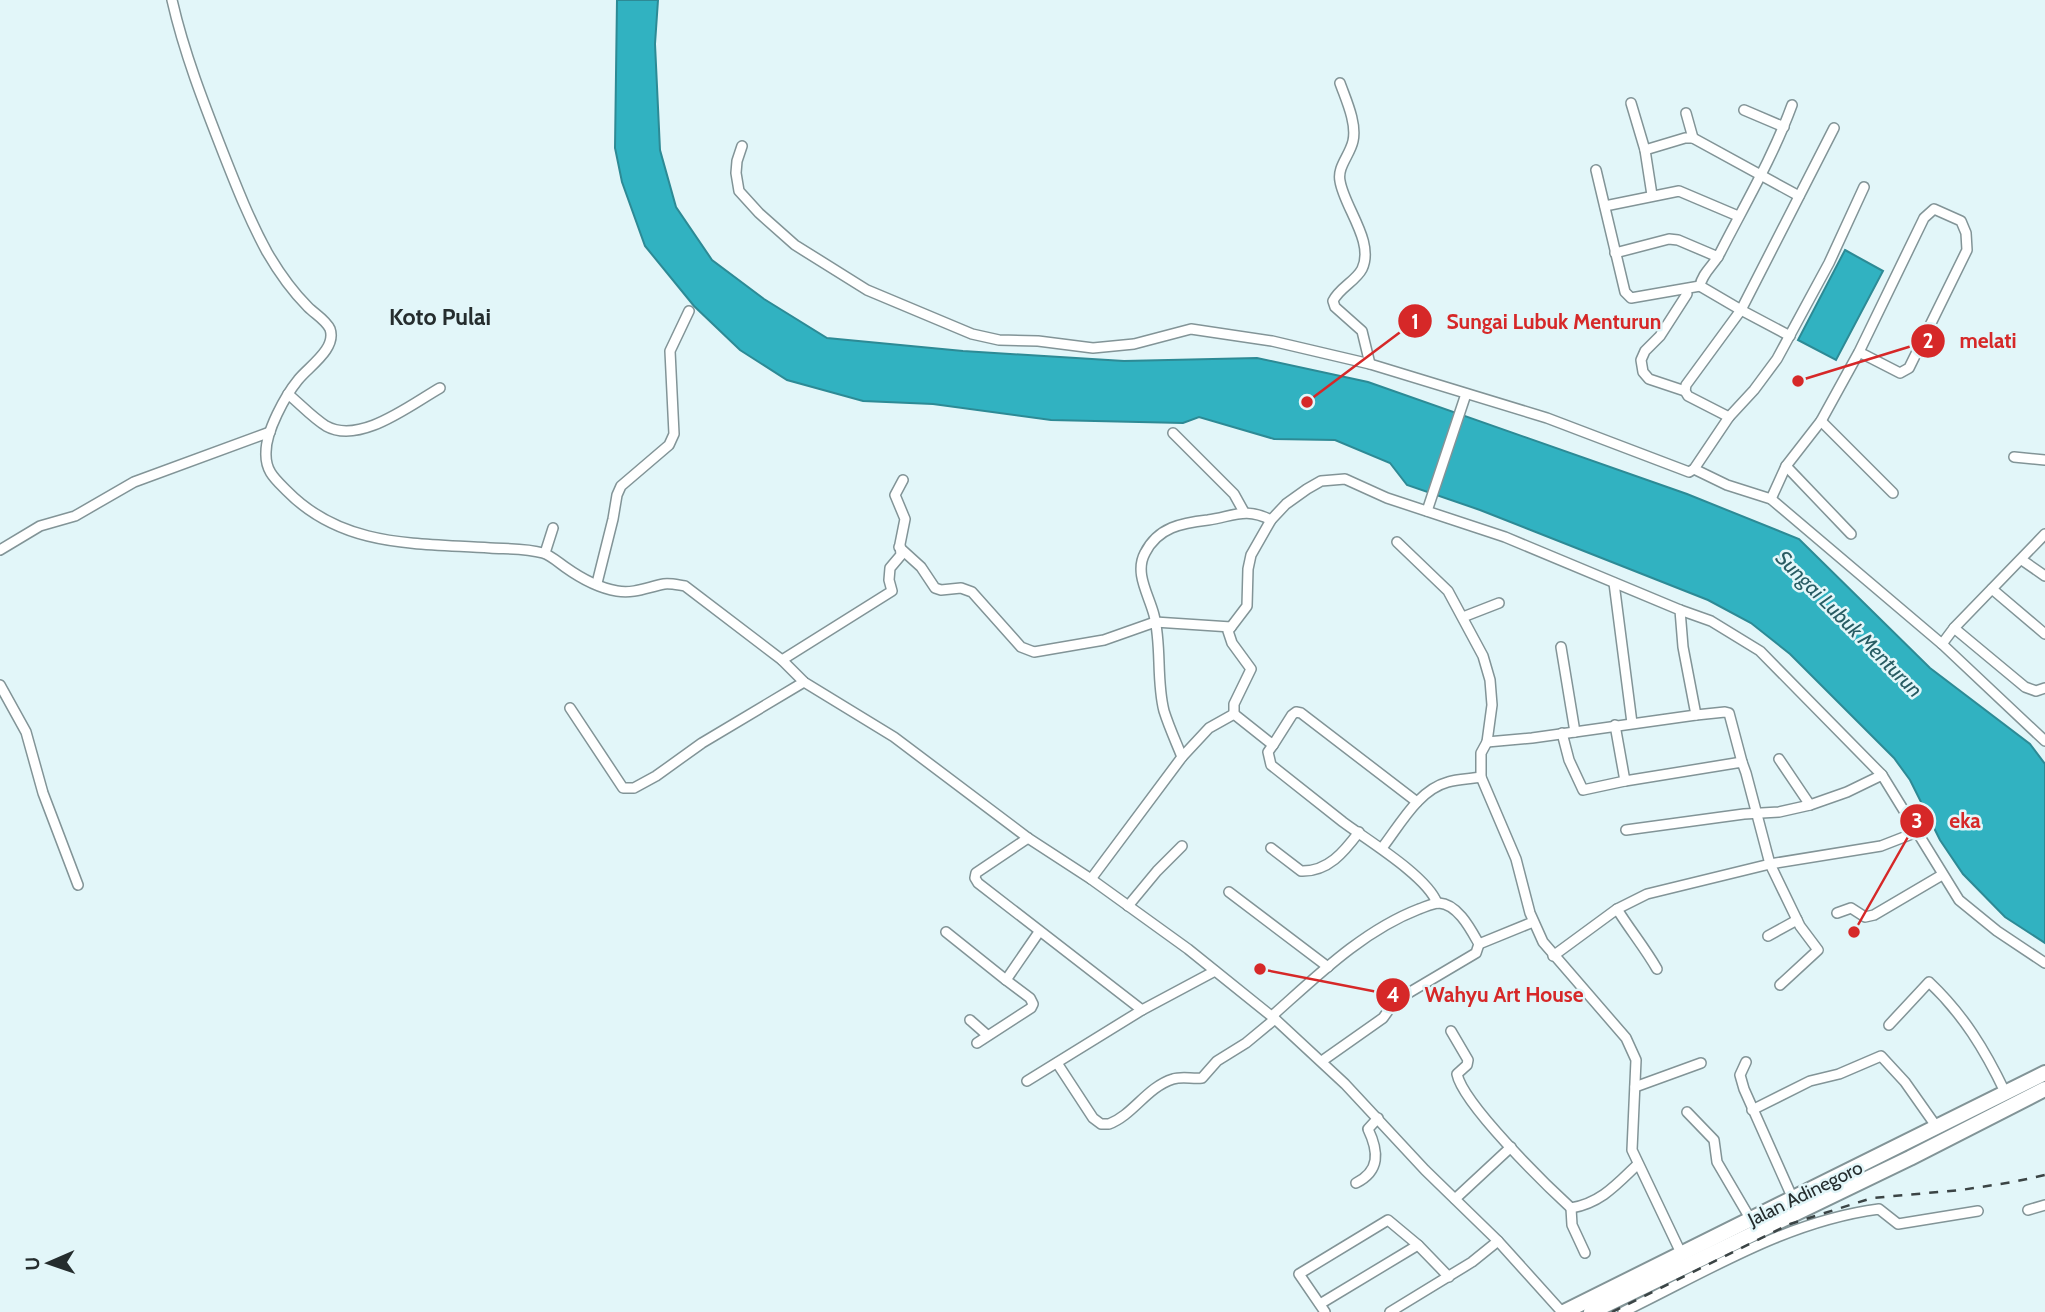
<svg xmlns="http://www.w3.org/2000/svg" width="2045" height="1312" font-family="Cabin,sans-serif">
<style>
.water{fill:#31b2c1;stroke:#2d8a95;stroke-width:2}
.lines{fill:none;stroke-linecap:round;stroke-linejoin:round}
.minor-casing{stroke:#829497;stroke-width:12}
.highway-casing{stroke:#829497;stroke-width:18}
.minor{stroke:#fff;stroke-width:9}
.highway{stroke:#fff;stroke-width:14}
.rail{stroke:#3b4445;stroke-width:2.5;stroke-dasharray:9 9;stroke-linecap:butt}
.labels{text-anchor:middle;stroke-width:5;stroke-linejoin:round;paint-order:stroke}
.street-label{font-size:19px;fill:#252d2e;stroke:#e2f6f9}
.water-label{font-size:21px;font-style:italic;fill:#275b62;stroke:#e2f6f9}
.quarter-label{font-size:23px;font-weight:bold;fill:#252d2e;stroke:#e2f6f9}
.leader{fill:none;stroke:#d62828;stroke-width:2.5}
.callout-dot{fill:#d62828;stroke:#e2f6f9;stroke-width:2.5}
.mark-label{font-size:21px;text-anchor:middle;font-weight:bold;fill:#fff}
.callout-label{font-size:21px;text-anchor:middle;font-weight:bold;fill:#d62828;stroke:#e2f6f9;stroke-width:5;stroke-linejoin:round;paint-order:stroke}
</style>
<rect width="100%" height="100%" fill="#e2f6f9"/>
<g class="water">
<path d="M617,0H658L655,44L660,150L676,207L712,260L764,299L827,338L963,351L1124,361L1257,358L1368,382L1687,494L1799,539L1930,668L2030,744L2045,764V943L2005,917L1963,874L1940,840L1910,780L1894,758L1790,654L1751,623L1708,600L1480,510L1407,485L1390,463L1335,440L1274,439L1199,417L1183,423L1051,420L933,404L863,401L787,380L740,350L694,306L645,246L622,182L615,148Z"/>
<path d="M1845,250L1883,271L1836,360L1798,340Z"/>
</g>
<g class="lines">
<g class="minor-casing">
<g id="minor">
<path d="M172,0C184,53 204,104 224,155C237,188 250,221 267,252C278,271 292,291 308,307C315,314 326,320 330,329C337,349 308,367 298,380C285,396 266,431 266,452C265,471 275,479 287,491C343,548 416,543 490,548C507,549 526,548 543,553C550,555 558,562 565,567C579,577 599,588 617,591C634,594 648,587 664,584C670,583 678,585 685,586L782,660L804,682L894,737L1028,838L1091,879L1188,949L1275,1019L1345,1084L1425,1170L1498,1241L1562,1312"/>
<path d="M1340,83C1346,100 1357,123 1353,141C1350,155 1337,167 1340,181C1344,207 1375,242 1362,269C1356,281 1339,288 1333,301L1335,307L1362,331L1370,364"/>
<path d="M1631,103L1645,150L1652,195"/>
<path d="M1744,110L1784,127"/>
<path d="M1686,113L1693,138"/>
<path d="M742,146L737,161L736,173L739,191L759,213L795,245L867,290L972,334L999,340L1038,341L1093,348L1134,344L1191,329L1272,341L1370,364L1547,418L1689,472L1694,469L1729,417L1754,390L1777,359L1829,263L1864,187"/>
<path d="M1645,150L1685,138H1693L1799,196"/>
<path d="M1596,170L1625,292L1631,298L1700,286"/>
<path d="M1605,206L1679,191L1738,216"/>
<path d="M1615,253L1669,239L1678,240L1718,257"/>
<path d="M1686,289L1687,294L1660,336L1645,351L1641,360L1643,372L1649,379L1685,391L1688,396L1729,417"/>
<path d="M1790,336L1741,310L1700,286C1702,273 1715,264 1720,253C1745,204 1773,157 1792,105"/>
<path d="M1685,391L1686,385L1741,310L1834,128"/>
<path d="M288,394C300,404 313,418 326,426C360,445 410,405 440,388"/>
<path d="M1821,421L1893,493"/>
<path d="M1173,433L1234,494L1244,512"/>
<path d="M2014,457L2045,460"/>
<path d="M1786,466L1851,534"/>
<path d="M1694,469L1727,485L1771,499L1942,644L2045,741"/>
<path d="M1771,499L1786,466L1821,421L1859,352L1924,218L1934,209L1961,221L1966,233L1967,250L1909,368L1900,373L1859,352"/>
<path d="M1427,511L1466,394"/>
<path d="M1397,542L1448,591L1483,656L1490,680L1492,705L1487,742L1481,753V777L1516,859L1530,913L1543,942L1626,1038L1636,1060L1632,1150L1681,1253"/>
<path d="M899,547L921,567L935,588L941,590L961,588L972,592L1021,647L1034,652L1104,640L1155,622L1231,627"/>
<path d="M0,550L40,526L75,516L134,482L270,432"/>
<path d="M545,553L553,528"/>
<path d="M2022,560L2045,576"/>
<path d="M597,583L613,519L617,495L621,486L669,445L674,434L670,351L689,311"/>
<path d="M1614,583L1632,723"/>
<path d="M1992,589L2045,634"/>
<path d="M1680,610L1711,621L1760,651L1882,775"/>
<path d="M1463,617L1499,603"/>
<path d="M1954,628L2025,687L2036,691L2045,688"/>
<path d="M1942,644L1954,628L2045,534"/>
<path d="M1561,647L1575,732"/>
<path d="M782,660L892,591L889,580L890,568L901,555L900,544L905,519L895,495L903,480"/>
<path d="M0,685L26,732L43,793L78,885"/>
<path d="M570,708L623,788H634L656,776L702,743L804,682"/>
<path d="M1234,714V704L1251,669L1232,643L1228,631L1247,606L1248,569L1251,555L1271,520L1286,504L1307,489L1321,481L1345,479L1387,498L1505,537L1680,610L1683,647L1696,715L1532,738L1487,742"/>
<path d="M1234,714L1273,745L1292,715L1296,712L1301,713L1417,802"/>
<path d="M1696,715L1725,712L1729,713L1742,762"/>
<path d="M1615,725L1625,781L1742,762L1746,773L1770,864L1800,926L1818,950L1780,985"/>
<path d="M1562,733L1569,760L1583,790L1625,781"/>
<path d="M1273,745L1268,752L1271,765C1295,784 1319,803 1343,822C1367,840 1427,876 1437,903"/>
<path d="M1182,757L1209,728L1234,714"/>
<path d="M1779,759L1810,805"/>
<path d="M1626,830L1744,814L1779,812L1810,805L1847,792L1882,775L1959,900L1997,931L2045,963"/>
<path d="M1028,838L976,873L975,878L978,883L1142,1010"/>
<path d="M1271,848L1301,871C1328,872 1344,852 1359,832"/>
<path d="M1382,848C1400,825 1418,790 1448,782C1458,779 1470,779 1481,777"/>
<path d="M1091,879L1182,757C1176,742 1169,727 1164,711C1156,680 1162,646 1154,615C1149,595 1134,573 1145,553C1158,527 1182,523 1208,520C1234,516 1246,507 1271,520"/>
<path d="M1229,892L1328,967"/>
<path d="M1128,906L1157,871L1182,846"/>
<path d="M1617,909C1630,930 1645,948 1657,969"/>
<path d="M1837,913L1851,908L1865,917L1874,915L1942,875"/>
<path d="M946,932L1006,980L1039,932"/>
<path d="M1768,936L1797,920"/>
<path d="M1479,944L1533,922"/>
<path d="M1553,956L1617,909L1647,894L1770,864L1881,846L1917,832"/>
<path d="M1272,1016C1316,977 1362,931 1419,909C1425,907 1433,903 1439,903C1458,904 1471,930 1479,944L1476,953L1395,1001L1383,1018L1322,1061"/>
<path d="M970,1020L987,1035"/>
<path d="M1889,1025L1929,982C1963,1014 1985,1050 2005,1092"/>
<path d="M1451,1031L1468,1060L1467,1065L1457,1074C1463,1104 1546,1185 1571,1208C1601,1203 1617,1184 1638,1164"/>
<path d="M977,1043L1031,1008L1033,1004L1030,998L1006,980"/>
<path d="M1746,1062L1740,1075L1744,1089L1793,1199"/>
<path d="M1057,1063L1093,1118L1101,1124H1109C1133,1115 1147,1087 1173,1079C1182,1076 1192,1079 1202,1078L1217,1061L1246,1043L1275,1019"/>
<path d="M1027,1081L1142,1010L1215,971"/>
<path d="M1635,1087L1701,1063"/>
<path d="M1752,1110L1810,1081L1839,1074L1881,1056L1905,1082L1936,1126"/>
<path d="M1687,1112L1714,1140L1717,1162L1751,1220"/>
<path d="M1356,1183C1380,1171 1379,1152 1368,1129L1378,1118"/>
<path d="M1455,1199L1511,1147"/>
<path d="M1571,1208L1572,1225L1585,1253"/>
<path d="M2028,1210L2045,1205"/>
<path d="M1320,1304L1418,1245"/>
<path d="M1325,1312L1299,1274L1388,1220L1418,1245L1449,1277"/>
<path d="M1390,1312L1472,1262L1498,1241"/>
<path d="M1623,1312C1706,1272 1786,1221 1879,1209L1898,1224L1978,1211"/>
</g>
</g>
<g class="highway-casing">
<g id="highway">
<path d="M1564,1312L2045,1073"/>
<path d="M1591,1312L1910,1158L2045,1089"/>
</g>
</g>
<use href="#minor" class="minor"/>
<use href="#highway" class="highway"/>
<path class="rail" d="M1612,1312L1790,1224L1872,1198L1961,1190L2013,1182L2045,1175"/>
</g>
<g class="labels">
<g class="street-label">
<text transform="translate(1805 1193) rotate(-26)" y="7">Jalan Adinegoro</text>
</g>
<g class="water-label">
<text transform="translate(1849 624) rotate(45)" y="7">Sungai Lubuk Menturun</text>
</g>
<g class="quarter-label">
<text x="440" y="325">Koto Pulai</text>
</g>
</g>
<path class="leader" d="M1307 402L1415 321M1798 381L1928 341M1854 932L1917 821M1260 969L1393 995"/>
<g class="callout-dot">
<circle cx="1307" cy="402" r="7"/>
<circle cx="1798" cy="381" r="7"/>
<circle cx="1854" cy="932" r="7"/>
<circle cx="1260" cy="969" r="7"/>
<circle cx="1415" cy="321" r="18"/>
<circle cx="1928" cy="341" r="18"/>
<circle cx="1917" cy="821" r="18"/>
<circle cx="1393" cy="995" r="18"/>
</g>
<g class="mark-label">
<text x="1415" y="329">1</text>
<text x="1928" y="348">2</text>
<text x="1917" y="828">3</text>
<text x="1393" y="1002">4</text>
</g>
<g class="callout-label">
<text x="1554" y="329">Sungai Lubuk Menturun</text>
<text x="1988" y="348">melati</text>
<text x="1965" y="828">eka</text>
<text x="1504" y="1002">Wahyu Art House</text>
</g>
<g transform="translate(49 1263) rotate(268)" stroke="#e2f6f9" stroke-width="5" paint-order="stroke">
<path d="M0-5L12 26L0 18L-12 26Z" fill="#252d2e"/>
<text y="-10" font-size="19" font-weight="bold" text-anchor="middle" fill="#252d2e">U</text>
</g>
</svg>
